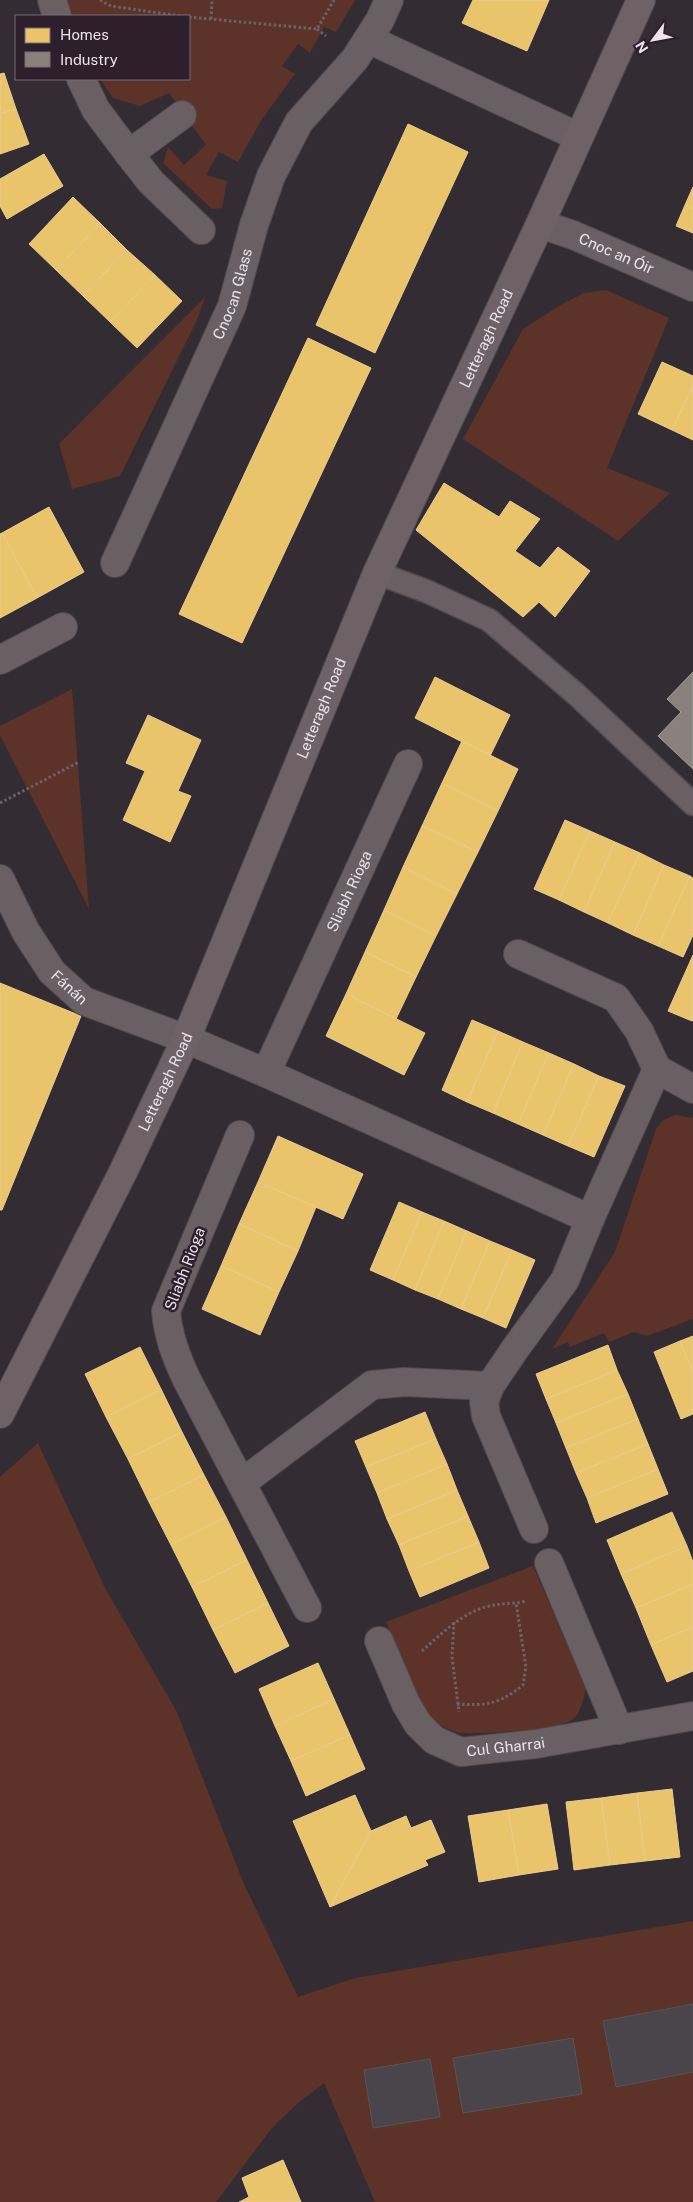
<svg xmlns="http://www.w3.org/2000/svg" width="693" height="2202" font-family="'Public Sans',sans-serif">
<style>
.green{fill:#5c3229}
.homes{fill:#e9c46a;stroke:#eacd91}
.industry{fill:#8a817c;stroke:#a79e9e}
.building{fill:#4a444b;stroke:#59545b}
.lines{fill:none;stroke-linecap:round;stroke-linejoin:round}
.lane-casing{stroke:#514a50;stroke-width:25}
.street-casing{stroke:#514a50;stroke-width:30}
.secondary-casing{stroke:#514a50;stroke-width:30}
.path{stroke:#6c6368;stroke-width:3;stroke-dasharray:2.5 2.5;stroke-linecap:butt}
.lane{stroke:#6a5f63;stroke-width:22}
.street{stroke:#6a5f63;stroke-width:28}
.secondary{stroke:#6e6266;stroke-width:28}
.labels{text-anchor:middle;stroke-width:5;stroke-linejoin:round;paint-order:stroke}
.street-label{font-size:15px;fill:#ece3ec;stroke:#2d1f2c}
</style>
<rect width="100%" height="100%" fill="#342c33"/>
<g class="green">
<path d="M66,0H355L336,32L324,27L310,53L298,44L282,66L295,74L262,119L238,162L219,152L206,175L227,181L222,208L212,209L163,163L168,147L184,165L206,145L169,93L140,106L113,98L100,79H189V16H73Z"/>
<path d="M606,290L669,318L607,468L670,493L618,541L463,439L523,329L562,304L584,293Z"/>
<path d="M205,297L197,320L120,476L72,489L59,444Z"/>
<path d="M72,689L89,909L0,735V726Z"/>
<path d="M676,1115L693,1118V1319L647,1336L634,1332L609,1342L604,1333L570,1347L568,1342L552,1349L615,1252L656,1129L663,1120Z"/>
<path d="M38,1443L105,1588L177,1712L243,1882L298,1997L355,1978L693,1921V2202H375L324,2083L298,2103L272,2128L216,2202H0V1477Z"/>
<path d="M533,1566L586,1689C583,1699 581,1714 572,1720C554,1731 485,1734 463,1733C452,1732 440,1726 432,1719C413,1702 397,1648 386,1622Z"/>
</g>
<g class="homes">
<path d="M473,0H549L527,51L462,23Z"/>
<path d="M4,73L16,109L0,114V74Z"/>
<path d="M16,109L29,144L0,154V114Z"/>
<path d="M408,124L468,152L375,353L316,325Z"/>
<path d="M44,154L63,186L7,219L0,206V179Z"/>
<path d="M693,187V209L685,205Z"/>
<path d="M73,197L100,223L56,270L29,244Z"/>
<path d="M685,205L693,209V233L676,226Z"/>
<path d="M100,223L127,250L83,296L56,270Z"/>
<path d="M127,250L155,275L110,322L83,296Z"/>
<path d="M155,275L182,301L137,348L110,322Z"/>
<path d="M308,338L371,368L242,643L179,614Z"/>
<path d="M662,362L693,376V386L672,430L638,414Z"/>
<path d="M693,386V440L672,430Z"/>
<path d="M444,483L499,517L510,501L540,519L515,551L540,568L558,547L590,571L555,617L539,602L523,617L416,530Z"/>
<path d="M49,507L84,572L37,598L2,533Z"/>
<path d="M2,533L37,598L0,618V534Z"/>
<path d="M435,677L510,715L490,756L415,718Z"/>
<path d="M148,715L201,740L178,791L191,796L170,842L123,820L145,771L126,763Z"/>
<path d="M462,741L518,769L498,811L442,783Z"/>
<path d="M442,783L498,811L478,852L422,826Z"/>
<path d="M565,820L590,831L559,900L534,889Z"/>
<path d="M422,826L478,852L457,894L403,867Z"/>
<path d="M590,831L615,842L584,912L559,900Z"/>
<path d="M615,842L640,853L608,923L584,912Z"/>
<path d="M640,853L664,865L633,935L608,923Z"/>
<path d="M664,865L690,876L658,946L633,935Z"/>
<path d="M403,867L457,894L436,936L384,910Z"/>
<path d="M690,876L693,878V935L683,957L658,946Z"/>
<path d="M384,910L436,936L416,977L365,952Z"/>
<path d="M365,952L416,977L396,1019L346,994Z"/>
<path d="M693,955V1020L692,1021L668,1011Z"/>
<path d="M0,983L81,1016L2,1210H0Z"/>
<path d="M346,994L425,1033L404,1075L326,1036Z"/>
<path d="M472,1020L498,1031L467,1102L442,1090Z"/>
<path d="M498,1031L523,1042L493,1113L467,1102Z"/>
<path d="M523,1042L549,1053L518,1124L493,1113Z"/>
<path d="M549,1053L574,1064L543,1135L518,1124Z"/>
<path d="M574,1064L599,1076L568,1146L543,1135Z"/>
<path d="M599,1076L625,1086L594,1157L568,1146Z"/>
<path d="M278,1136L363,1174L343,1219L258,1182Z"/>
<path d="M258,1182L316,1207L298,1251L239,1224Z"/>
<path d="M399,1202L422,1212L393,1280L370,1270Z"/>
<path d="M422,1212L444,1221L415,1290L393,1280Z"/>
<path d="M444,1221L467,1231L438,1299L415,1290Z"/>
<path d="M239,1224L298,1251L279,1292L221,1266Z"/>
<path d="M467,1231L490,1241L461,1309L438,1299Z"/>
<path d="M490,1241L512,1250L483,1318L461,1309Z"/>
<path d="M512,1250L535,1260L506,1328L483,1318Z"/>
<path d="M221,1266L279,1292L260,1335L202,1309Z"/>
<path d="M693,1336V1374L680,1341Z"/>
<path d="M680,1341L693,1374V1414L681,1419L654,1352Z"/>
<path d="M608,1345L617,1370L546,1399L536,1374Z"/>
<path d="M140,1347L161,1389L106,1417L85,1374Z"/>
<path d="M617,1370L628,1394L556,1423L546,1399Z"/>
<path d="M161,1389L182,1432L128,1459L106,1417Z"/>
<path d="M628,1394L638,1419L566,1448L556,1423Z"/>
<path d="M425,1412L436,1439L366,1467L355,1441Z"/>
<path d="M638,1419L648,1444L576,1473L566,1448Z"/>
<path d="M182,1432L204,1475L149,1502L128,1459Z"/>
<path d="M436,1439L447,1464L377,1493L366,1467Z"/>
<path d="M648,1444L658,1469L587,1498L576,1473Z"/>
<path d="M447,1464L457,1490L387,1519L377,1493Z"/>
<path d="M658,1469L668,1494L596,1523L587,1498Z"/>
<path d="M204,1475L226,1517L171,1545L149,1502Z"/>
<path d="M457,1490L468,1516L399,1545L387,1519Z"/>
<path d="M672,1512L687,1546L621,1574L607,1540Z"/>
<path d="M468,1516L479,1542L409,1571L399,1545Z"/>
<path d="M226,1517L247,1560L192,1587L171,1545Z"/>
<path d="M479,1542L489,1568L420,1597L409,1571Z"/>
<path d="M687,1546L693,1562V1584L636,1608L621,1574Z"/>
<path d="M247,1560L268,1603L213,1630L192,1587Z"/>
<path d="M693,1584V1627L651,1645L636,1608Z"/>
<path d="M268,1603L289,1646L235,1673L213,1630Z"/>
<path d="M693,1627V1671L667,1682L651,1645Z"/>
<path d="M318,1663L334,1699L275,1726L259,1689Z"/>
<path d="M334,1699L350,1735L291,1761L275,1726Z"/>
<path d="M350,1735L365,1769L306,1796L291,1761Z"/>
<path d="M672,1789L680,1857L645,1861L637,1793Z"/>
<path d="M637,1793L645,1861L610,1865L601,1798Z"/>
<path d="M355,1795L371,1831L330,1907L293,1821Z"/>
<path d="M601,1798L610,1865L574,1870L566,1802Z"/>
<path d="M547,1804L558,1869L519,1875L508,1810Z"/>
<path d="M508,1810L519,1875L479,1882L468,1816Z"/>
<path d="M406,1816L411,1828L431,1820L445,1852L425,1860L428,1865L330,1907L371,1831Z"/>
<path d="M283,2160L301,2202H239L249,2197L242,2178Z"/>
</g>
<path class="industry" d="M693,672V769L658,736L681,712L667,699Z"/>
<g class="building">
<path d="M693,2004V2072L616,2087L603,2021Z"/>
<path d="M573,2038L582,2094L463,2113L453,2058Z"/>
<path d="M430,2059L440,2117L373,2128L364,2070Z"/>
</g>
<g class="lines">
<g class="lane-casing">
<path id="lane" d="M377,573L426,591L489,620L577,695L693,804"/>
</g>
<g class="street-casing">
<g id="street">
<path d="M52,0L57,16"/>
<path d="M368,39L579,137"/>
<path d="M81,79L96,110L129,154L151,182L201,230"/>
<path d="M129,154L182,115"/>
<path id="s1" d="M540,224L573,235L693,287"/>
<path id="s2" d="M115,563L232,306L254,225L271,176L299,122L355,59L380,20L389,0"/>
<path d="M0,660L63,627"/>
<path id="s3" d="M0,879L26,932L52,972L84,1001L186,1039L266,1073L590,1219L565,1280L515,1349L490,1386L404,1382L372,1385L243,1482"/>
<path d="M518,954L616,998L639,1031L657,1069"/>
<path id="s4" d="M266,1073L408,764"/>
<path d="M240,1135L166,1311C168,1336 176,1357 187,1380L307,1608"/>
<path d="M590,1219L657,1069L693,1089"/>
<path d="M490,1386L484,1402L486,1416L534,1529"/>
<path d="M549,1563L619,1730"/>
<path id="s5" d="M379,1641L406,1704L418,1724L434,1740L461,1752L536,1744L693,1716"/>
</g>
</g>
<g class="secondary-casing">
<g id="secondary">
<path id="s6" d="M0,1414L123,1172L186,1039L377,573L540,224L641,0"/>
</g>
</g>
<g class="path">
<path d="M100,0L111,6L180,16"/>
<path d="M189,17L317,29L334,0"/>
<path d="M211,19L212,0"/>
<path d="M317,29L326,36"/>
<path d="M0,803L79,762"/>
<path d="M454,1622L452,1657L459,1712"/>
<path d="M422,1651C443,1632 466,1609 495,1605C505,1603 516,1604 526,1601"/>
<path d="M457,1704C486,1706 500,1704 523,1685L526,1667L516,1603"/>
</g>
<use href="#lane" class="lane"/>
<use href="#street" class="street"/>
<use href="#secondary" class="secondary"/>
</g>
<g class="labels">
<g class="street-label">
<text dy="5" stroke="none"><textPath href="#s1" startOffset="82">Cnoc an Óir</textPath></text>
<text dy="5" stroke="none"><textPath href="#s2" startOffset="294">Cnocan Glass</textPath></text>
<text dy="5" stroke="none"><textPath href="#s6" startOffset="1181">Letteragh Road</textPath></text>
<text dy="5" stroke="none"><textPath href="#s6" startOffset="776">Letteragh Road</textPath></text>
<text dy="5" stroke="none"><textPath href="#s4" startOffset="200">Sliabh Rioga</textPath></text>
<text dy="5" stroke="none"><textPath href="#s3" startOffset="130">Fánán</textPath></text>
<text dy="5" stroke="none"><textPath href="#s6" startOffset="371">Letteragh Road</textPath></text>
<text transform="translate(185 1269) rotate(-69)" y="5">Sliabh Rioga</text>
<text dy="5" stroke="none"><textPath href="#s5" startOffset="189">Cul Gharrai</textPath></text>
</g>
</g>
<rect x="15" y="15" width="175" height="65" fill="#2d1f2c" stroke="#796d79"/>
<rect x="25" y="28" width="25" height="15" fill="#e9c46a" stroke="#796d79"/>
<text x="60" y="40" font-size="15" fill="#ece3ec">Homes</text>
<rect x="25" y="52" width="25" height="15" fill="#8a817c" stroke="#796d79"/>
<text x="60" y="65" font-size="15" fill="#ece3ec">Industry</text>
<g transform="translate(653 40) rotate(238)" stroke="#2d1f2c" stroke-width="4" paint-order="stroke">
<path d="M0-4L9 19L0 12L-9 19Z" fill="#ece3ec"/>
<text y="-8" font-size="14" font-weight="bold" text-anchor="middle" fill="#ece3ec">N</text>
</g>
</svg>
